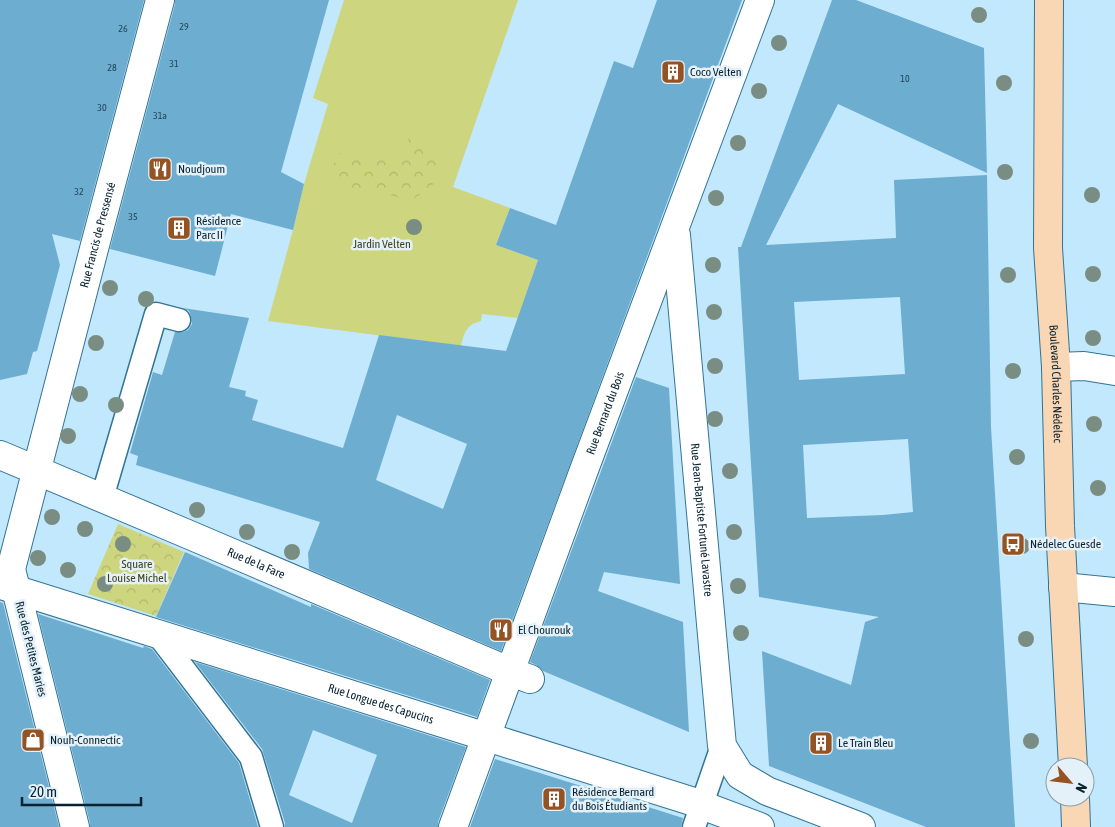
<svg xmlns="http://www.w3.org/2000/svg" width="1115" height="827" font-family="'Asap Condensed',sans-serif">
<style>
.green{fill:#cdd57e}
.park{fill:url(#park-crowns)}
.building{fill:#6cadd0;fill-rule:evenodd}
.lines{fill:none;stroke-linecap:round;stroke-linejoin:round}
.service-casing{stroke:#327495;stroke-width:25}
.pedestrian-casing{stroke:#327495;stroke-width:30}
.minor-casing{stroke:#327495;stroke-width:30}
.secondary-casing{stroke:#327495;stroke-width:30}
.service{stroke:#fff;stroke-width:22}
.pedestrian{stroke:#fff;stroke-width:28}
.minor{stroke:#fff;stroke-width:28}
.secondary{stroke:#f9d6b4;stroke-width:28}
.tree{fill:#7a8d82}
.labels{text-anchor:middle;stroke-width:5;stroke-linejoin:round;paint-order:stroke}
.number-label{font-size:10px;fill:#204659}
.poi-label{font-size:12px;fill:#072331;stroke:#e5f1f9;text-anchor:start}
.street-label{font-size:12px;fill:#072331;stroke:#e5f1f9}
.park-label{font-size:12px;fill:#40431c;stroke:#e5f1f9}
</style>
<defs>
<pattern id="park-crowns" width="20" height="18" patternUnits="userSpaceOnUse" patternTransform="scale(1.25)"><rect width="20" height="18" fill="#cdd57e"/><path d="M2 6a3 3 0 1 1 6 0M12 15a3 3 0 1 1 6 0" fill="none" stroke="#afb76d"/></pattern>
</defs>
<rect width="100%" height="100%" fill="#c2e8fe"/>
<path class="green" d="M344,0H518L453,187L510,208L496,245L538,260L518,318L482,314L481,321C467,324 464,333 461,346L268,321L293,230L304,184L328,104L313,98Z"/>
<g class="park">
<path d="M409,138L432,148L438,171L431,189L411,200L331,183L336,152L368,160L399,159Z"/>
<path d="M118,524L184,552L156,616L88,594Z"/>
</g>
<g class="building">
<path d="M0,0H144L80,241L52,234L60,265L37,351L33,352L27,374L0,380Z"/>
<path d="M175,0H329L281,172L304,184L293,230L231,214L215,276L110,249L175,4Z"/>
<path d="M657,0H742L501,651L309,569L308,553L320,522L136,465L138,456L130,453L153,372L162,375L175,332H183L188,330L192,324L191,316L189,311L183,308L249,318L229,387L246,391L245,396L258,400L252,420L343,448L379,335L506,351L538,260L496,245L510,208L556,225L614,61L633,68ZM397,415L467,444L443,509L376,480Z"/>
<path d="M832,0H856L984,48L987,173L838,104L766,245L896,238L894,180L987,175L991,427L1015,827H926L769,766L762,651L851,685L865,622L879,617L759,597L738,247H741ZM900,297L905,374L799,380L794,302ZM908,439L913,512L883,515L807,518L803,445Z"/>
<path d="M636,377L669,388L680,584L604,572L598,591L683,622L689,732L543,671L536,665L530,662Z"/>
<path d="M185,552L311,607V604L490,680L477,717L156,617Z"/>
<path d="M0,602L3,603L59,827H0Z"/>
<path d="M38,614L143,648L144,646L152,649L239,763L258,827H90V823Z"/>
<path d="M195,662L466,747L438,822V827H285V823L262,749ZM313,730L377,755L352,823L289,795Z"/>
<path d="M495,759L683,818L681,827H470Z"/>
</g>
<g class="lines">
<g class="service-casing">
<g id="service">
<path d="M102,498L156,314L179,320"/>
<path d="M158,635L251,757L272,827"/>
<path d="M694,827L722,746"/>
</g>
</g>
<g class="pedestrian-casing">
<g id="pedestrian">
<path d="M1056,367L1084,366L1115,371"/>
<path d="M511,672L530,679"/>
<path d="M487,737L691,801L760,827"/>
</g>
</g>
<g class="minor-casing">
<g id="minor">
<path id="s1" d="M676,235L722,746L740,775L767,791L861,827"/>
<path id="s2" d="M0,455L185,533L511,672"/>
<path id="s3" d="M1,585L487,737"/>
<path d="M1063,587L1115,592"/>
<path id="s4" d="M75,827L11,569L95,245L160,0"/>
<path id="s5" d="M453,827L584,470L760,0"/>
</g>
</g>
<g class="secondary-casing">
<g id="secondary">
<path id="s6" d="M1049,0L1048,248L1056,367L1060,526L1073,767"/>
<path d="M1075,797L1076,827"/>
</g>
</g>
<use href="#service" class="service"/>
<use href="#pedestrian" class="pedestrian"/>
<use href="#minor" class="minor"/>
<use href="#secondary" class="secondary"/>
</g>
<g class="tree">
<circle cx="979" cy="15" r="8"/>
<circle cx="779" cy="43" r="8"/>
<circle cx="1004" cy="83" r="8"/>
<circle cx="759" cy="91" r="8"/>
<circle cx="738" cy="143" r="8"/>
<circle cx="1005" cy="172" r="8"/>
<circle cx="1092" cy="195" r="8"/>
<circle cx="716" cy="198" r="8"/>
<circle cx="414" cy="227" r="8"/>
<circle cx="713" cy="265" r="8"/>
<circle cx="1093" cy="274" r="8"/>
<circle cx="1008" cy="275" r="8"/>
<circle cx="110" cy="288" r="8"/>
<circle cx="146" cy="299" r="8"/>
<circle cx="714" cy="312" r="8"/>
<circle cx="1093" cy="338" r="8"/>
<circle cx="96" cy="343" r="8"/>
<circle cx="715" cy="366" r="8"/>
<circle cx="1013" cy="371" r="8"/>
<circle cx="80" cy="394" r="8"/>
<circle cx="116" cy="405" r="8"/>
<circle cx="715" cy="419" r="8"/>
<circle cx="1094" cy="424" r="8"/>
<circle cx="68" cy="436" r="8"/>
<circle cx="1017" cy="457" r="8"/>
<circle cx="730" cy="471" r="8"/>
<circle cx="1098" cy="488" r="8"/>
<circle cx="197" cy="510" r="8"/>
<circle cx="52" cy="517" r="8"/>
<circle cx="85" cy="529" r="8"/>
<circle cx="247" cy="532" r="8"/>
<circle cx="734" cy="532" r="8"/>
<circle cx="123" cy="544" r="8"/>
<circle cx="1022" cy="546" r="8"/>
<circle cx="292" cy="552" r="8"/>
<circle cx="38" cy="558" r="8"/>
<circle cx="68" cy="570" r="8"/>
<circle cx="105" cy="584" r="8"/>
<circle cx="738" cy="586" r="8"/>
<circle cx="741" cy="633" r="8"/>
<circle cx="1026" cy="639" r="8"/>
<circle cx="1031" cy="741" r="8"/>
</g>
<defs>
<g id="building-square" transform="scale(1.25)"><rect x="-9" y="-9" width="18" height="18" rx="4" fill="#955222" stroke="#e5f1f9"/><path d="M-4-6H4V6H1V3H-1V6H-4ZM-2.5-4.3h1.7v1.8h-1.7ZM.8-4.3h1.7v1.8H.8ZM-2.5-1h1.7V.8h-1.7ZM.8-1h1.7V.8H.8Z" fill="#fff"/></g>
<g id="restaurant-square" transform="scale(1.25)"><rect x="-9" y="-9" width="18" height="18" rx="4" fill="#955222" stroke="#e5f1f9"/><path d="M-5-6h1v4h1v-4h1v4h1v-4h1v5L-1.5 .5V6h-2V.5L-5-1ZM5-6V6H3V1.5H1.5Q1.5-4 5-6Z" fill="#fff"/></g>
<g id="bus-square" transform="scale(1.25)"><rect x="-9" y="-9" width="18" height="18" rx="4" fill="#955222" stroke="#e5f1f9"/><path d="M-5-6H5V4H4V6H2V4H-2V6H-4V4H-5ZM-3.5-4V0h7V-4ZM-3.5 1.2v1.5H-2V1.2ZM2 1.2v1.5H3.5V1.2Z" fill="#fff"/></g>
<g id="shop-square" transform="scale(1.25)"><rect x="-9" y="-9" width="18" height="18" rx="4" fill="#955222" stroke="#e5f1f9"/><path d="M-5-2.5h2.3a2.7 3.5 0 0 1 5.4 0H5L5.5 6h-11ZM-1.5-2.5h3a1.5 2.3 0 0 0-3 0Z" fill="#fff"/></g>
</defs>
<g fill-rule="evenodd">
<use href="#building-square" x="673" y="72"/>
<use href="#restaurant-square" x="160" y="169"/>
<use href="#building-square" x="179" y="228"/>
<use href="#bus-square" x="1013" y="544"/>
<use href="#restaurant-square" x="501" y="630"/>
<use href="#shop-square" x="33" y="740"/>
<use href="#building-square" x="821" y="743"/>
<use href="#building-square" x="554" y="799"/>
</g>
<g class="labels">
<g class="number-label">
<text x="184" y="30">29</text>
<text x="123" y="32">26</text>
<text x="174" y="67">31</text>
<text x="112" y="71">28</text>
<text x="905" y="82">10</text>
<text x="102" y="111">30</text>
<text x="160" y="119">31a</text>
<text x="79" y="195">32</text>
<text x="133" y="220">35</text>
</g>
<g class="poi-label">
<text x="690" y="76">Coco Velten</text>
<text x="178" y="173">Noudjoum</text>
<text x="196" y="225">Résidence<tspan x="196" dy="14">Parc II</tspan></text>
<text x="1030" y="548">Nédelec Guesde</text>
<text x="518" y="634">El Chourouk</text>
<text x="50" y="744">Nouh-Connectic</text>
<text x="838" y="747">Le Train Bleu</text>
<text x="572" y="796">Résidence Bernard<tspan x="572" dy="14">du Bois Étudiants</tspan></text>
</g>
<g class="street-label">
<text dy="4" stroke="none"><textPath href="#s4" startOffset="611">Rue Francis de Pressensé</textPath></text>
<text dy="4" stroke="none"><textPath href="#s6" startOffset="384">Boulevard Charles Nédelec</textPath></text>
<text dy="4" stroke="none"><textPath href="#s5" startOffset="441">Rue Bernard du Bois</textPath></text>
<text dy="4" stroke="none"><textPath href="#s1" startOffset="286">Rue Jean-Baptiste Fortuné Lavastre</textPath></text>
<text dy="4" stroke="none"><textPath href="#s2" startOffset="278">Rue de la Fare</textPath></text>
<text transform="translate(31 649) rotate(76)" y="4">Rue des Petites Maries</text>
<text dy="4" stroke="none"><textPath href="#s3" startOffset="398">Rue Longue des Capucins</textPath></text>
</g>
<g class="park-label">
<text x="382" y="248">Jardin Velten</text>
<text x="137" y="568">Square<tspan x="137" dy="14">Louise Michel</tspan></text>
</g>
</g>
<g transform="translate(1070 782) rotate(118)"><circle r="24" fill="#e5f1f9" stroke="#8c9fa9"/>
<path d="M0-4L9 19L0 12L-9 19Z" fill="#955222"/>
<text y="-8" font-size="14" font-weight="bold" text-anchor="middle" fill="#072331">N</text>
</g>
<path d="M22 797v8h119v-8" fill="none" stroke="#072331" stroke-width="2.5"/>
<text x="30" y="797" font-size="15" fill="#072331" stroke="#e5f1f9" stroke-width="4" paint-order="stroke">20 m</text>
</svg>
